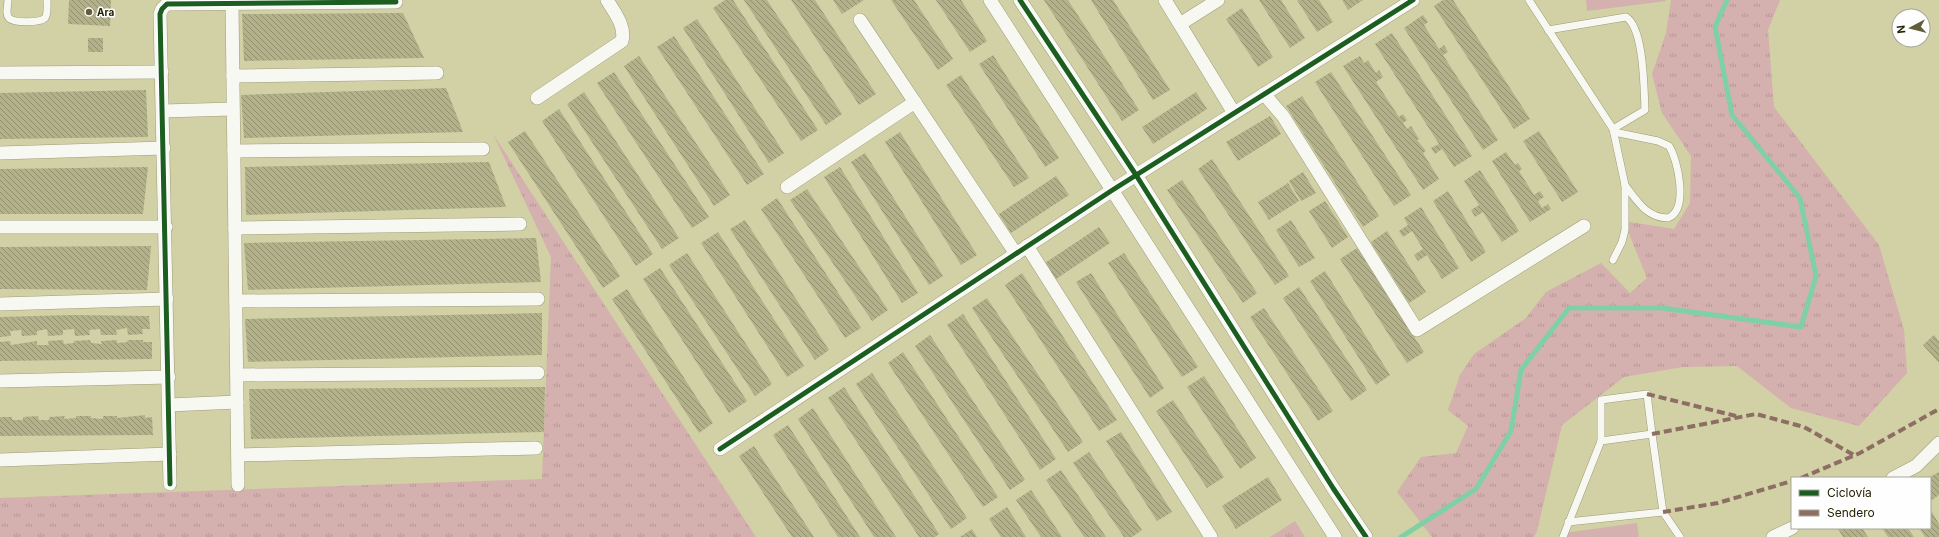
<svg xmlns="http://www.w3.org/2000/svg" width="1939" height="537" font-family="Inter,sans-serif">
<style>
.grass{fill:url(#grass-tufts)}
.green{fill:#d4b0af}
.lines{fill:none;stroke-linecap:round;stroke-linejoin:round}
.stream{stroke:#80d0a5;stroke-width:5}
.building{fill:url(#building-back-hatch)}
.service-casing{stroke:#9e9c79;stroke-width:8}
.minor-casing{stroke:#9e9c79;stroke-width:14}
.service{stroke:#f8f8f2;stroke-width:7}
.minor{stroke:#f8f8f2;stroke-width:13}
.quiet{stroke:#8d6e63;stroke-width:4;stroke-dasharray:8 4;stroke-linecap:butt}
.cycleway-casing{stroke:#fefefe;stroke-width:8}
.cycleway{stroke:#1b5e20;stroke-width:5}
.poi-dot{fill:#615f3a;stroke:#fefefe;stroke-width:1.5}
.labels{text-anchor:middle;stroke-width:3;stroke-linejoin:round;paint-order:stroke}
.poi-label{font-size:10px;font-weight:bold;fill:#242201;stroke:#fefefe;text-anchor:start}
</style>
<defs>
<pattern id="grass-tufts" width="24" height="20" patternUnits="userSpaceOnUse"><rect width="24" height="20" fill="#d4b0af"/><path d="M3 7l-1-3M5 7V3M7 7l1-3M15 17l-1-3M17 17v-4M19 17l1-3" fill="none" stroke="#b69795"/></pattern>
<pattern id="building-back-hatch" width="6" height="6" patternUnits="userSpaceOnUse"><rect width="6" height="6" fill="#b3b18a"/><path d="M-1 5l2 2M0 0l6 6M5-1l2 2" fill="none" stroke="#91906e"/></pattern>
</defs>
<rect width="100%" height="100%" fill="#d2d0a5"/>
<g class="grass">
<path d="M1671,0H1780L1768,30L1774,107L1879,245L1904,330L1907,373L1859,426L1791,408L1737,366L1683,367L1624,377L1562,425L1537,531L1534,537H1432L1397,492L1421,457L1456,453L1468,426L1448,410L1460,375L1474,354L1526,318L1546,292L1601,263L1630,293L1647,278L1624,221L1674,229L1690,203L1691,156L1662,113L1652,74L1666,33Z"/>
<path d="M493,134L756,537H0V498L542,479L551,257Z"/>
<path d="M1295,521L1305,537H1270Z"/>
</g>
<g class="green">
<path d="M1586,0H1666V1L1587,11Z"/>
<path d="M1637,523L1639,537H1564V533Z"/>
</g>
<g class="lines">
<path class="stream" d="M1401,537L1476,489L1511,431L1521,370L1569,308H1662L1801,327L1816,276L1800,198L1732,115L1715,27L1727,0"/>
</g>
<g class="building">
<path d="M69,0H111L110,26L68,24Z"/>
<path d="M725,0H733L818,130L801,141L713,8Z"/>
<path d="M744,0H767L842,114L826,125Z"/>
<path d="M791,0H815L876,94L859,105Z"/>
<path d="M833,0H864L842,14Z"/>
<path d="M891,0H914L953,59L938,70Z"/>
<path d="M936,0H961L987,41L970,52Z"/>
<path d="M1044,0H1068L1139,110L1122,121Z"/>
<path d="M1091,0H1113L1170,90L1153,100Z"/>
<path d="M1259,0H1281L1305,38L1290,48Z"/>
<path d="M1297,0H1319L1333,22L1317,32Z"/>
<path d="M1342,0H1363L1348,10Z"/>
<path d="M1443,0H1453L1530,119L1514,129L1434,6Z"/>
<path d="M1242,8L1273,57L1258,67L1226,19Z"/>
<path d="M403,13L424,58L244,61L242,14Z"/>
<path d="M1423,15L1428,22L1424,25L1439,49L1444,45L1448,52L1443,55L1498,140L1483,150L1404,28Z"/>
<path d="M697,19L784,153L769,163L683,28Z"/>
<path d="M1392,33L1472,156L1454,167L1442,149L1435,154L1431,148L1439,144L1375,44Z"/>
<path d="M674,36L764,174L747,185L657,47Z"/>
<rect x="88" y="38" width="15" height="14"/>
<path d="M993,55L1059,158L1045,167L979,64Z"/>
<path d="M639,56L730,195L714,206L624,66Z"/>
<path d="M1360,56L1364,63L1368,60L1376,73L1379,70L1383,77L1376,82L1399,117L1403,114L1407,120L1403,123L1407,129L1411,126L1419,139L1417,140L1426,151L1423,153L1439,179L1423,190L1343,66Z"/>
<path d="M614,72L709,217L692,228L597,83Z"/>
<path d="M1331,72L1411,195L1394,206L1315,82Z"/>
<path d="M961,75L1029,178L1014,187L946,85Z"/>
<path d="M446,88L463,132L244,138L241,95Z"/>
<path d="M146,90L148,137L0,139V93Z"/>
<path d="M584,92L679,238L662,249L567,104Z"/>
<path d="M1196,92L1207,109L1153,144L1142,127Z"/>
<path d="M1302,96L1379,216L1363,227L1286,106Z"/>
<path d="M559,109L653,254L636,266L542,121Z"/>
<path d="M1270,116L1281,134L1238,161L1226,142Z"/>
<path d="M525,131L620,276L603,288L508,142Z"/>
<path d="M1539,131L1578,192L1562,202L1523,141Z"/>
<path d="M900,132L977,255L961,265L885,142Z"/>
<path d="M1506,152L1515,165L1518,163L1522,169L1519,171L1534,195L1540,191L1544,197L1538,201L1542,208L1548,204L1551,209L1530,222L1492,161Z"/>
<path d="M865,153L943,276L929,285L851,162Z"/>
<path d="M1212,159L1289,276L1275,285L1198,169Z"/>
<path d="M489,162L506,207L246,215L245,167Z"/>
<path d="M148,167L143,214H0V169Z"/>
<path d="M840,167L918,293L902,303L824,177Z"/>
<path d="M1480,170L1519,231L1502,242L1483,212L1475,217L1471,210L1479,205L1464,181Z"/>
<path d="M1303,172L1316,193L1301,201L1289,181Z"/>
<path d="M1056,176L1069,195L1011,233L999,214Z"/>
<path d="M1182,180L1257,293L1243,303L1167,190Z"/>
<path d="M1288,183L1299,201L1269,220L1258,202Z"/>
<path d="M807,189L888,310L872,321L790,200Z"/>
<path d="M1448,191L1486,252L1471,262L1433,201Z"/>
<path d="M777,198L861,328L845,338L761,209Z"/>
<path d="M1325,201L1348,237L1332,248L1309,211Z"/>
<path d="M1421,207L1459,268L1442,279L1427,255L1418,261L1414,255L1423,249L1412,231L1403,237L1399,231L1408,225L1404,218Z"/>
<path d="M745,220L829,350L815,360L730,229Z"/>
<path d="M1291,220L1315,258L1299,267L1276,230Z"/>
<path d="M1099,227L1110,243L1056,279L1045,263Z"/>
<path d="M1387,231L1426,292L1409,303L1371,242Z"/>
<path d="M718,232L804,366L787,377L701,243Z"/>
<path d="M536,238L541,282L248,290L244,243Z"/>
<path d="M151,246L147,290L0,289V247Z"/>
<path d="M1357,248L1424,352L1407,363L1340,259Z"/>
<path d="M687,253L772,384L755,396L669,265Z"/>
<path d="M1124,253L1198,367L1182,377L1108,263Z"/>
<path d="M660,268L747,401L729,413L643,279Z"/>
<path d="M1325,271L1390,375L1376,385L1310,281Z"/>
<path d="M1022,273L1117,420L1099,431L1005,285Z"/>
<path d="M1091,273L1164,388L1150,398L1076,282Z"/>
<path d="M1299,287L1367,390L1351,401L1283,298Z"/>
<path d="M627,289L713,423L699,433L612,299Z"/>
<path d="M987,298L1083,442L1068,452L972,308Z"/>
<path d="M1264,308L1333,411L1318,421L1250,317Z"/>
<path d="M542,313V355L248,362L245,319Z"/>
<path d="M963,314L1056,459L1040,470L947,325Z"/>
<path d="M72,315L149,316L150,329H142L143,334L128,335L127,328L116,330L117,335H101L100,329L89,330L90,335L75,336L74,329L63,330V335L48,336L47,329L37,331V335L22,336L21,330L10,331L11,336L0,337V317Z"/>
<path d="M930,335L1025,480L1010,490L915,346Z"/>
<path d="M1934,335L1939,341V363L1923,345Z"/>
<path d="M63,340L64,344L74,343V341L90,340L91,343L102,344L101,341L117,340V343L128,342L127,340H143V342H152V359L0,361V342L10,341L11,345L37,341V345H49L48,341Z"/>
<path d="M903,352L998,497L983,507L888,363Z"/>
<path d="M872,373L967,518L951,529L856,384Z"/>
<path d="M1204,376L1256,458L1240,469L1187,387Z"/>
<path d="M545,387L544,432L251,439L249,389Z"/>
<path d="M844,387L939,534L935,537H919L828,398Z"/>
<path d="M1173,400L1224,477L1207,488L1156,411Z"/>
<path d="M813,408L896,537H874L798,419Z"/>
<path d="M145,415V418L152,417L153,435L0,436V417H12V420H23V417L38,416L39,420H49V417L65,416L64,419L76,418V416H91V418L103,419V416H117V418Z"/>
<path d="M788,425L860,537H838L773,435Z"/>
<path d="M1121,432L1172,512L1157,521L1106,441Z"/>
<path d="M754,446L814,537H792L739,456Z"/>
<path d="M1089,452L1142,530L1132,537H1124L1073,463Z"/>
<path d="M1061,470L1106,537H1084L1046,480Z"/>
<path d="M1939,472V495L1930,501V477Z"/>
<path d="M1268,477L1282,500L1236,529L1222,506Z"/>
<path d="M1031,490L1062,537H1041L1016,500Z"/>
<path d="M1007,507L1026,537H1001L989,519Z"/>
<path d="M1932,512L1939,524V537H1925L1919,528H1930V514Z"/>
<path d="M1840,528H1862L1868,537H1843L1838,529Z"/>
<path d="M1882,528H1908L1914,537H1888Z"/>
<path d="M972,529L977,537H960Z"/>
</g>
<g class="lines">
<g class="service-casing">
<g id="service">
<path d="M8,0C8,6 5,14 9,18C13,23 40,23 45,18C48,14 47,5 47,0"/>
<path d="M1529,0L1613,129L1625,185V230L1622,242L1613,260"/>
<path d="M1548,30L1626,17C1644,28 1644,89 1645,110L1613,129"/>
<path d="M1614,132L1658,141L1669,146C1678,160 1689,210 1668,218C1647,218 1637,201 1625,185"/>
<path d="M1601,441V400L1647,394L1652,434"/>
<path d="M1568,522L1663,512"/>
<path d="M1563,537L1601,441L1652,434L1663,512L1680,537"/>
</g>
</g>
<g class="minor-casing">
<g id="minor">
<path d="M990,0L1335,537"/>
<path d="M1020,0L1136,175L1333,488L1366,537"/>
<path d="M1165,0L1234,113"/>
<path d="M232,4L238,485"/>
<path d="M860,20L1016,254"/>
<path d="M1180,24L1218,0"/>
<path d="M0,73L162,72"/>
<path d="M233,76L437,73"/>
<path d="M1264,94L1283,116L1417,330L1584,226"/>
<path d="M537,98L622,41C626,26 614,12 607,0"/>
<path d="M163,111L233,109"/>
<path d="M234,151L483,149"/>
<path d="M0,153L164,148"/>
<path d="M787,187L915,102"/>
<path d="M0,227H166"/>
<path d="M235,228L520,224"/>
<path d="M1027,246L1211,537"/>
<path d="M236,301L538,299"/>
<path d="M0,304L167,299"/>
<path d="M237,375L538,373"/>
<path d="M0,381L169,377"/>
<path d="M169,405L237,402"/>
<path d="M720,449L1111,191L1413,0"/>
<path d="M238,455L536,448"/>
<path d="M0,460L170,454"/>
<path d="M1893,478L1916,466L1939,443"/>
<path d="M170,484L160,14L162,9L167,4L396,2"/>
<path d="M1773,537L1792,528"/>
</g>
</g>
<use href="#service" class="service"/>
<use href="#minor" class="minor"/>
<g class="quiet">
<path d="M1647,394L1736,416"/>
<path d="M1652,434L1756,414L1804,427L1854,455"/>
<path d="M1801,478L1860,453L1939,409"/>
<path d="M1663,512L1718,503L1792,481"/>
</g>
<g class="cycleway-casing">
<g id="cycleway">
<path d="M1020,0L1136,175L1333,488L1366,537"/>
<path d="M720,449L1111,191L1413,0"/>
<path d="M170,484L160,14L162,9L167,4L396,2"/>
</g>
</g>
<use href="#cycleway" class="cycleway"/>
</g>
<circle class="poi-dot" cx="89" cy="12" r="4"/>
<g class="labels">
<g class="poi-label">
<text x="97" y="16">Ara</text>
</g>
</g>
<rect x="1791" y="477" width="140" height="52" fill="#fefefe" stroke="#a7a699"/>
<rect x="1799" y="490" width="20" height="6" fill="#1b5e20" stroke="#a7a699"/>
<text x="1827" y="497" font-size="12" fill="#242201">Ciclovía</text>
<rect x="1799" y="510" width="20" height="6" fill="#8d6e63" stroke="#a7a699"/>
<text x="1827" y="517" font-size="12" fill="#242201">Sendero</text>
<g transform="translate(1911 28) rotate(263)"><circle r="19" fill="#fefefe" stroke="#a7a699"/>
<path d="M0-3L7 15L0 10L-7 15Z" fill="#615f3a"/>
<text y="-6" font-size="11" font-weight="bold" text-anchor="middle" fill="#242201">N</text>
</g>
</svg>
